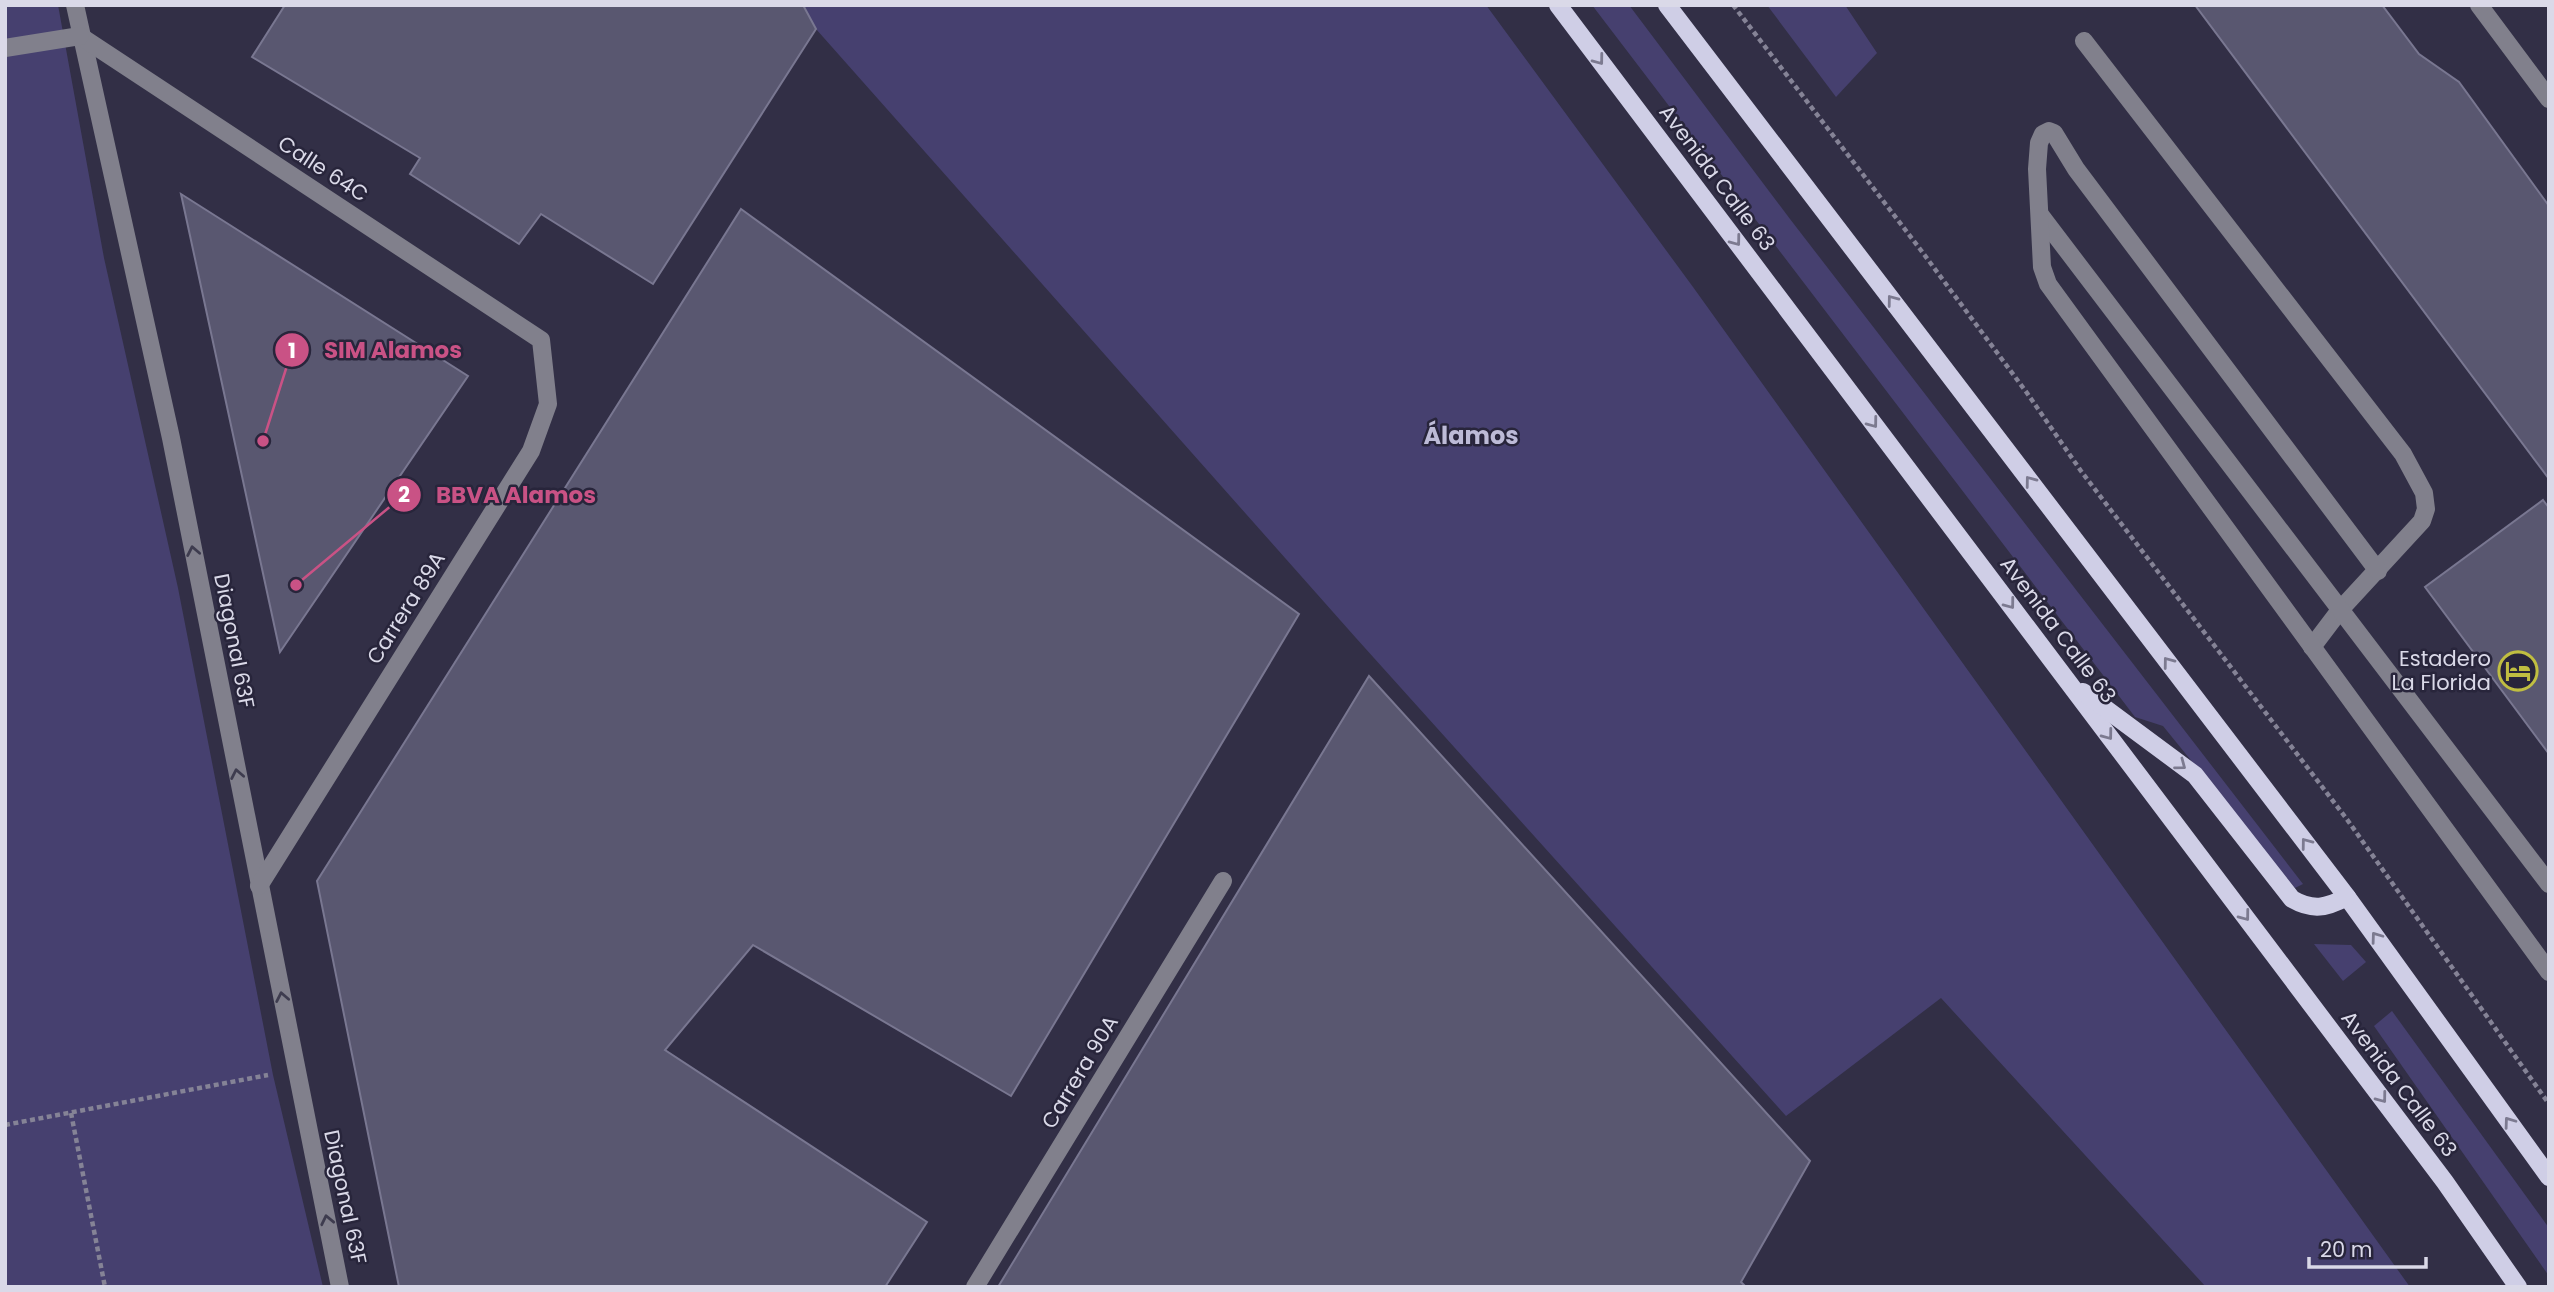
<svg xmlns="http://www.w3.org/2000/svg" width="2554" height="1292" font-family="Poppins,sans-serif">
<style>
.green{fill:#46406f}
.building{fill:#595770;stroke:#797791;stroke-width:2}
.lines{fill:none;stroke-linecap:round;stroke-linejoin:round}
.path{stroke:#858396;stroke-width:4.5;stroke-dasharray:5 3.5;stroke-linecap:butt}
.minor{stroke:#81808c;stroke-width:18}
.major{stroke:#cfcee6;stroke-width:18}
.oneway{stroke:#7c7a90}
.oneway2{stroke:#3e3c4f}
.labels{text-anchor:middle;stroke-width:5;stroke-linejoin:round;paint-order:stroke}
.street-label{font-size:21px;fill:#dad9e8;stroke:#28253b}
.poi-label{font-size:21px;fill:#dad9e8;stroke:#28253b;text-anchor:end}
.quarter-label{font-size:24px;font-weight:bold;fill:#bdbbd7;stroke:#28253b}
.leader{fill:none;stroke:#c95285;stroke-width:2.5}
.callout-dot{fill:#c95285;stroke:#28253b;stroke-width:2.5}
.mark-label{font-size:21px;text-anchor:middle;font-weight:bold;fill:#fff}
.callout-label{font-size:23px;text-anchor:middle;font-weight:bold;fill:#c95285;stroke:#28253b;stroke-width:5;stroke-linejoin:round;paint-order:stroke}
</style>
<rect width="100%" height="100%" fill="#322f46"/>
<g class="green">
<path d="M5,5H58L104,258L178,588L273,1075L323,1287H5Z"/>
<path d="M803,5H1486L1693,287L2410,1287H2206L1941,998L1786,1116L1356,638L816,29Z"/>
<path d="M1592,5H1629L1790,219L2303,884L2295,888L2163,726L2135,717Z"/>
<path d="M1767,5H1845L1877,53L1836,97Z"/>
<path d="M2314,944L2351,945L2366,962L2343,981Z"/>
<path d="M2392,1011L2549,1228V1276L2374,1026Z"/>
</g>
<g class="building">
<path d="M285,5H803L816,29L653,284L541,214L519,244L410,174L420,158L252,57Z"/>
<path d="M2195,5H2382L2419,54L2459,82L2549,206V479Z"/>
<path d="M181,194L468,376L280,652Z"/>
<path d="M741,209L1299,614L1011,1096L753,945L665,1050L927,1222L885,1287H399L317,881Z"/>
<path d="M2543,500L2549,508V754L2425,587Z"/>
<path d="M1369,676L1810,1161L1741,1282L1746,1287H998Z"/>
</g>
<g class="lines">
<g class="path">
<path d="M1733,5L1920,249L2027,393L2081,471L2346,818L2549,1104"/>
<path d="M71,1113L105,1287"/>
<path d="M5,1125L268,1075"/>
</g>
<g class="minor">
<path d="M75,5L171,438L340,1287"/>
<path d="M2479,5L2549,99"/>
<path d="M80,36L541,340L548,404L531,451L259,886"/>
<path d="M2084,41L2403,454L2424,493L2426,509L2422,521L2340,610L2312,647"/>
<path d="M5,48L80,36"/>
<path d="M2041,216L2549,884"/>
<path d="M2378,571L2076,169L2054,133L2049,131L2043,134L2039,143L2037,169L2042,267L2048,284L2549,972"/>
<path d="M975,1287L1223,881"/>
</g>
<g class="major">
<path d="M1558,5L2445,1182L2518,1287"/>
<path d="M1667,5L2347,897L2549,1177"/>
<path d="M2083,692L2195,775L2292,899C2313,911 2326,908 2347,897"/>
</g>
</g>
<defs><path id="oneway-chevron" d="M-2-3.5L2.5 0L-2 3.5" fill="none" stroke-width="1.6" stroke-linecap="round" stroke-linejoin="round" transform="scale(1.75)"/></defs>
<g class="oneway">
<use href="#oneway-chevron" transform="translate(1599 60) rotate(53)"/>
<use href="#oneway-chevron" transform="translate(1736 241) rotate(53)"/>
<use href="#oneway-chevron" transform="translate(1892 300) rotate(-127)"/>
<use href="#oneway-chevron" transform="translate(1873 423) rotate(53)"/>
<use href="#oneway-chevron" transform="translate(2030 481) rotate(-127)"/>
<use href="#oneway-chevron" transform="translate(2010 604) rotate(53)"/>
<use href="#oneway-chevron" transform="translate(2168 662) rotate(-127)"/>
<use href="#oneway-chevron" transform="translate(2108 735) rotate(53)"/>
<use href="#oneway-chevron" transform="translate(2181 765) rotate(37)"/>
<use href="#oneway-chevron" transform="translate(2306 843) rotate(-127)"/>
<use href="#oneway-chevron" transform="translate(2245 916) rotate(53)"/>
<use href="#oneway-chevron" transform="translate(2376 937) rotate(-126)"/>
<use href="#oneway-chevron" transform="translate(2382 1098) rotate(53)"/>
<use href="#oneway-chevron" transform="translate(2509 1122) rotate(-126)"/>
</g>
<g class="oneway2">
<use href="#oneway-chevron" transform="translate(193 551) rotate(-101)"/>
<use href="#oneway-chevron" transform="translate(237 774) rotate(-101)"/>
<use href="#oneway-chevron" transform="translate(282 997) rotate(-101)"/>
<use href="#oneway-chevron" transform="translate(327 1220) rotate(-102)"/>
</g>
<defs>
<g id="hotel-ring" transform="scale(2.0125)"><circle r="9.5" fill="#28253b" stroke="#c0be41" stroke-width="1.5"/><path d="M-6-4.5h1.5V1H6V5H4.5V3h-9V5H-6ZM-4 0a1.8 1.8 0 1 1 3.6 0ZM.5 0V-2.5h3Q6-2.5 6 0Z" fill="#c0be41"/></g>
</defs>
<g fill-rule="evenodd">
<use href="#hotel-ring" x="2518" y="671"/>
</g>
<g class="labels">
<g class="street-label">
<text transform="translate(323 169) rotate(33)" y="7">Calle 64C</text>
<text transform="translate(1717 178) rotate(53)" y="7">Avenida Calle 63</text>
<text transform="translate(406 608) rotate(-58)" y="7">Carrera 89A</text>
<text transform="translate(2058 630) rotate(53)" y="7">Avenida Calle 63</text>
<text transform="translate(234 641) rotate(79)" y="7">Diagonal 63F</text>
<text transform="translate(1080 1072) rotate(-59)" y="7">Carrera 90A</text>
<text transform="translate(2399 1084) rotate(53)" y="7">Avenida Calle 63</text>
<text transform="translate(345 1197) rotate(78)" y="7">Diagonal 63F</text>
</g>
<g class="poi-label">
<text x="2491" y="666">Estadero<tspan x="2491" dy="24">La Florida</tspan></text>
</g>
<g class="quarter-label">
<text x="1471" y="444">Álamos</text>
</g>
</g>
<path class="leader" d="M263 441L292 350M296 585L404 495"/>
<g class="callout-dot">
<circle cx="263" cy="441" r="7"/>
<circle cx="296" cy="585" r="7"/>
<circle cx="292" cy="350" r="18"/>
<circle cx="404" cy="495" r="18"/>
</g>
<g class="mark-label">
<text x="292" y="358">1</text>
<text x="404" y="502">2</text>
</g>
<g class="callout-label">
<text x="393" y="358">SIM Alamos</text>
<text x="516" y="503">BBVA Alamos</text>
</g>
<rect width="2554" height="1292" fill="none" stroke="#dad9e8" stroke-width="14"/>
<path d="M2309 1257v10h117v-10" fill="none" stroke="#dad9e8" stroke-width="3.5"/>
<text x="2320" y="1257" font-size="21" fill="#dad9e8" stroke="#28253b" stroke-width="5" paint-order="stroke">20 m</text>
</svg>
